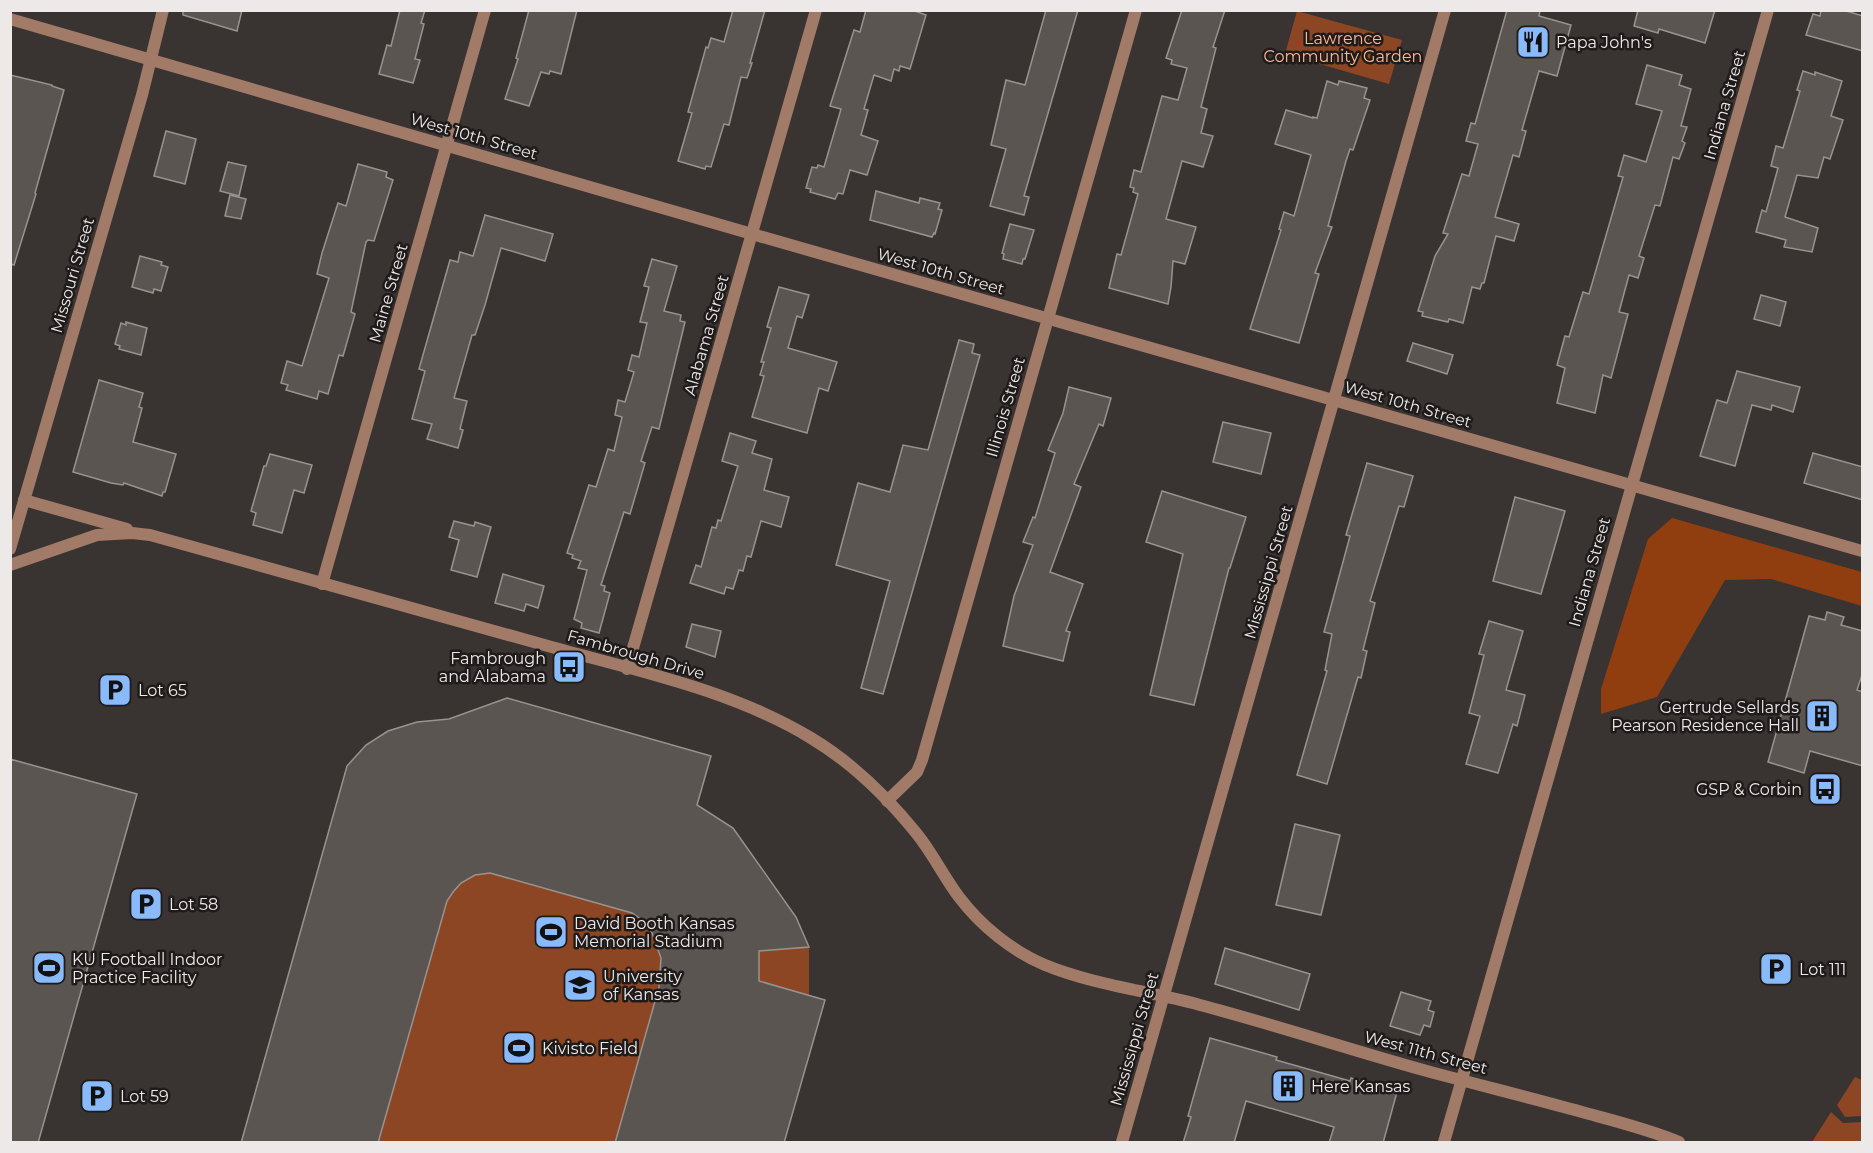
<svg xmlns="http://www.w3.org/2000/svg" width="1873" height="1153" font-family="Montserrat,sans-serif">
<style>
.green{fill:#8d4624}
.forest{fill:#903e0f}
.building{fill:#5b5552;stroke:#999390;stroke-width:1.5}
.lines{fill:none;stroke-linecap:round;stroke-linejoin:round}
.minor{stroke:#a17a68;stroke-width:12}
.tertiary{stroke:#a17a68;stroke-width:12}
.labels{text-anchor:middle;stroke-width:5;stroke-linejoin:round;paint-order:stroke}
.park-label{font-size:16px;fill:#feb899;stroke:#1e1b1a}
.poi-label{font-size:16px;fill:#ede9e8;stroke:#1e1b1a;text-anchor:start}
.street-label{font-size:16px;fill:#ede9e8;stroke:#1e1b1a}
</style>
<rect width="100%" height="100%" fill="#393331"/>
<g class="green">
<path d="M1297,11L1402,40L1389,84L1285,54Z"/>
<path d="M507,698L711,756L697,805L733,828L796,917L809,947V995L825,1000L784,1142H241L347,766L366,745L388,731L417,722L449,719Z"/>
<path d="M1855,1077L1862,1080V1116L1845,1117L1837,1105Z"/>
<path d="M1831,1112L1843,1123L1862,1122V1142H1812Z"/>
</g>
<path class="forest" d="M1672,518L1862,572V606L1771,579L1725,580L1657,697L1601,714V689L1648,539Z"/>
<g class="building">
<path d="M183,10H242L237,31L183,15Z"/>
<path d="M400,10H425L421,23L424,24L415,59L420,60L413,83L379,74L387,45L391,46Z"/>
<path d="M529,10H577L561,74L550,71L549,74L541,72L529,106L505,99L518,59L516,58Z"/>
<path d="M733,10H765L750,63H752L747,78L741,77L729,125L724,124L711,167L706,166L705,169L678,161L692,113L688,112L706,47L708,48L711,38L724,42Z"/>
<path d="M866,10H912L926,15L910,69L900,66L899,71L894,69L891,81L874,75L864,109L868,110L861,135L878,141L867,175L850,170L843,194L838,193L835,199L810,192L811,189L806,188L812,167L817,168L818,165L824,167L841,109L830,106L854,30L860,32Z"/>
<path d="M1046,10H1078L1024,196L1029,197L1024,215L990,206L1006,149L991,145L1006,80L1025,85Z"/>
<path d="M1182,10H1225L1213,47L1216,48L1201,107L1207,109L1201,133L1213,136L1203,167L1182,161L1166,219L1196,227L1185,264L1173,261L1171,287L1168,304L1109,288L1117,254L1121,255L1138,194L1133,192L1134,188L1130,187L1134,170L1141,172L1162,96L1178,100L1187,68L1171,64L1172,60L1166,58Z"/>
<path d="M1507,10H1540L1539,16L1571,25L1557,76L1539,71L1522,130L1526,131L1519,157L1513,155L1495,217L1519,224L1514,241L1496,236L1484,283H1482L1480,289L1472,287L1463,323L1449,319L1448,322L1422,316L1423,312L1418,311L1435,256L1448,234L1443,233L1462,174L1469,176L1478,144L1466,141L1471,123L1475,124Z"/>
<path d="M1638,10H1715L1705,43L1659,29L1658,33L1634,26Z"/>
<path d="M1821,10H1843L1863,16V51L1806,35L1813,14L1820,16Z"/>
<path d="M1647,65L1682,75L1679,85L1691,89L1681,126L1687,127L1682,141L1685,143L1679,159L1673,157L1660,206L1655,205L1639,256L1644,258L1638,278L1629,275L1619,312L1628,314L1611,378L1603,375L1595,413L1557,403L1565,368L1557,365L1565,336L1569,337L1583,292L1589,294L1623,177L1618,176L1624,155L1646,162L1662,111L1636,104Z"/>
<path d="M1803,71L1815,75V72L1842,81L1831,116L1843,120L1830,159L1824,157L1818,178L1797,175L1785,217L1818,228L1812,252L1784,247L1786,240L1756,232L1762,210L1766,212L1778,168L1771,166L1776,146L1783,148L1800,91L1797,90Z"/>
<path d="M10,75L52,85V86L64,90L35,193L36,194L14,265L10,264Z"/>
<path d="M1327,81L1338,85L1339,81L1367,88L1364,98L1370,100L1353,150L1350,149L1346,161L1328,226L1332,227L1315,273L1319,274L1299,343L1250,329L1281,230L1279,229L1284,212L1294,216L1311,155L1275,144L1286,110L1313,118V117L1317,118Z"/>
<path d="M166,131L196,139L185,184L154,176Z"/>
<path d="M228,162L246,166L239,196L220,191Z"/>
<path d="M358,164L387,172L386,177L393,180L374,241L368,240L366,242L351,312L355,314L343,356L339,355L328,394L319,391L317,399L286,390L288,385L281,383L287,361L302,366L329,278L317,274L322,253L338,203L346,206Z"/>
<path d="M876,191L919,203L920,198L940,203L938,209L942,210L935,234L934,233L932,237L870,220Z"/>
<path d="M230,195L246,199L241,219L225,216Z"/>
<path d="M485,215L553,234L545,261L501,248L485,305L475,335H472L454,398L467,401L460,429L463,430L458,448L427,439L432,424L412,419L425,371L419,369L450,260L458,262L460,252L473,256Z"/>
<path d="M1010,224L1034,230L1025,259H1023L1022,264L1003,259L1004,254L1002,253Z"/>
<path d="M140,256L162,262L161,265L168,267L161,291L154,289L153,293L132,287Z"/>
<path d="M652,259L677,266L664,311L681,315L680,321L685,322L659,429L652,427L641,461L645,463L630,514L624,512L601,585L605,586L604,591L610,593L599,633L581,628L582,623L574,619L587,570L578,568L581,561L572,558L573,555L567,553L589,485L596,487L608,449L614,451L622,417L615,415L618,400L625,402L634,372L628,370L632,355L639,357L647,323L640,322L649,287L644,286Z"/>
<path d="M779,287L809,295L802,318L797,316L788,348L837,362L828,391L819,388L807,433L752,417L764,376L760,375L764,362H761L771,328L767,327Z"/>
<path d="M1761,295L1786,302L1780,326L1754,319Z"/>
<path d="M126,322L147,328L141,355L119,349L120,346L115,344L121,323L126,325Z"/>
<path d="M959,340L974,344L972,353L980,355L883,694L861,688L890,581L836,565L858,483L890,492L903,445L928,450Z"/>
<path d="M1413,343L1453,355L1447,374L1407,361Z"/>
<path d="M1737,371L1800,387L1793,412L1772,405L1771,410L1752,405L1735,466L1700,456L1717,400L1727,403Z"/>
<path d="M99,380L143,393L139,407L142,408L133,442L176,454L165,492H163L162,496L124,483L123,485L111,483L73,472Z"/>
<path d="M1069,387L1111,398L1103,426L1099,424L1074,484L1081,487L1050,572L1083,584L1066,631L1070,632L1063,661L1003,646L1014,596L1033,545L1023,542L1033,517L1035,518L1055,453L1048,450L1063,413Z"/>
<path d="M1223,422L1271,433L1261,474L1213,462Z"/>
<path d="M730,433L756,441L752,453L772,459L764,490L789,497L781,527L761,521L751,557L747,556L743,571L739,570L733,589L726,587L724,594L690,583L696,565L701,567L712,527L716,528L718,520L721,521L738,466L722,461Z"/>
<path d="M1813,453L1863,467V500L1804,483Z"/>
<path d="M270,454L312,465L304,493L294,490L282,533L253,525L256,513L251,511L264,466H266Z"/>
<path d="M1367,463L1413,476L1404,507L1399,506L1370,601L1375,603L1363,650L1367,651L1361,678L1358,677L1327,784L1297,775L1327,671L1325,670L1332,634L1324,632L1350,536L1346,535Z"/>
<path d="M1162,491L1246,517L1230,568H1229L1194,705L1150,695L1183,554L1146,542Z"/>
<path d="M1515,497L1565,511L1541,594L1493,581Z"/>
<path d="M454,521L474,526L475,522L491,527L477,577L451,570L459,540L449,537Z"/>
<path d="M503,574L544,586L538,608L526,604L524,611L495,603Z"/>
<path d="M1827,612L1844,617L1841,625L1863,631V672L1857,690L1863,692V766L1810,751L1804,773L1768,762L1809,616L1825,620Z"/>
<path d="M1489,621L1523,631L1506,690L1525,695L1517,726L1513,724L1498,773L1466,764L1480,716L1469,713L1484,655L1479,654Z"/>
<path d="M692,624L721,631L715,657L686,647Z"/>
<path d="M507,698L711,756L697,805L733,828L796,917L809,947L759,951V981L825,1000L784,1143H615L659,987L661,958L652,933L645,922L632,913L490,873L475,875L461,883L453,892L447,901L378,1143H241L347,766L366,745L388,731L417,722L449,719Z"/>
<path d="M10,759L137,794L38,1143H10Z"/>
<path d="M1295,824L1340,835L1321,915L1276,905Z"/>
<path d="M1225,948L1310,974L1299,1010L1215,984Z"/>
<path d="M1401,992L1431,1001L1428,1010L1434,1012L1430,1027L1424,1025L1420,1035L1390,1026Z"/>
<path d="M1210,1038L1277,1057L1276,1060L1350,1081L1351,1078L1397,1092L1383,1143H1329L1334,1127L1246,1101L1234,1143H1183L1191,1117L1188,1116Z"/>
</g>
<g class="lines">
<g class="minor">
<path d="M10,19L752,234L1862,551"/>
<path d="M10,549L142,95L163,10"/>
<path d="M627,669L816,10"/>
<path d="M887,801L917,772L922,760L1136,10"/>
<path d="M1122,1142L1445,10"/>
<path d="M1444,1142L1768,10"/>
</g>
<g class="tertiary">
<path d="M24,500L127,529"/>
<path d="M10,565L97,535L132,533L150,535C283,572 416,609 548,646C637,671 732,690 811,738C851,762 888,798 917,834C933,854 944,877 959,897C981,926 1012,951 1045,965C1094,985 1149,991 1200,1005C1276,1025 1351,1050 1427,1071C1479,1085 1531,1098 1582,1112C1615,1121 1648,1129 1679,1142"/>
<path d="M322,584L485,10"/>
</g>
</g>
<defs>
<g id="restaurant-square" transform="scale(1.725)"><rect x="-9" y="-9" width="18" height="18" rx="4" fill="#88bafc" stroke="#1e1b1a"/><path d="M-5-6h1v4h1v-4h1v4h1v-4h1v5L-1.5 .5V6h-2V.5L-5-1ZM5-6V6H3V1.5H1.5Q1.5-4 5-6Z" fill="#111"/></g>
<g id="bus-square" transform="scale(1.725)"><rect x="-9" y="-9" width="18" height="18" rx="4" fill="#88bafc" stroke="#1e1b1a"/><path d="M-5-6H5V4H4V6H2V4H-2V6H-4V4H-5ZM-3.5-4V0h7V-4ZM-3.5 1.2v1.5H-2V1.2ZM2 1.2v1.5H3.5V1.2Z" fill="#111"/></g>
<g id="parking-square" transform="scale(1.725)"><rect x="-9" y="-9" width="18" height="18" rx="4" fill="#88bafc" stroke="#1e1b1a"/><path d="M-3.5-5.5H1a3.5 3.5 0 0 1 0 7H-1V5.5H-3.5ZM-1-3.4V-.6H.8a1.4 1.4 0 0 0 0-2.8Z" fill="#111"/></g>
<g id="building-square" transform="scale(1.725)"><rect x="-9" y="-9" width="18" height="18" rx="4" fill="#88bafc" stroke="#1e1b1a"/><path d="M-4-6H4V6H1V3H-1V6H-4ZM-2.5-4.3h1.7v1.8h-1.7ZM.8-4.3h1.7v1.8H.8ZM-2.5-1h1.7V.8h-1.7ZM.8-1h1.7V.8H.8Z" fill="#111"/></g>
<g id="stadium-square" transform="scale(1.725)"><rect x="-9" y="-9" width="18" height="18" rx="4" fill="#88bafc" stroke="#1e1b1a"/><path d="M0-5a6.5 5 0 1 0 0 10a6.5 5 0 1 0 0-10ZM-3.5-1.8h7v3.6h-7Z" fill="#111"/></g>
<g id="university-square" transform="scale(1.725)"><rect x="-9" y="-9" width="18" height="18" rx="4" fill="#88bafc" stroke="#1e1b1a"/><path d="M0-5L7-2L0 1L-7-2ZM-4 1L0 2.5L4 1V4Q0 6-4 4Z" fill="#111"/></g>
</defs>
<g fill-rule="evenodd">
<use href="#restaurant-square" x="1533" y="42"/>
<use href="#bus-square" x="569" y="667"/>
<use href="#parking-square" x="115" y="690"/>
<use href="#building-square" x="1822" y="716"/>
<use href="#bus-square" x="1825" y="789"/>
<use href="#parking-square" x="146" y="904"/>
<use href="#stadium-square" x="551" y="932"/>
<use href="#stadium-square" x="49" y="968"/>
<use href="#parking-square" x="1776" y="969"/>
<use href="#university-square" x="580" y="985"/>
<use href="#stadium-square" x="519" y="1048"/>
<use href="#building-square" x="1288" y="1086"/>
<use href="#parking-square" x="97" y="1096"/>
</g>
<g class="labels">
<g class="park-label">
<text x="1343" y="44">Lawrence<tspan x="1343" dy="18">Community Garden</tspan></text>
</g>
<g class="poi-label">
<text x="1556" y="48">Papa John's</text>
<text x="546" y="664" text-anchor="end">Fambrough<tspan x="546" dy="18">and Alabama</tspan></text>
<text x="138" y="696">Lot 65</text>
<text x="1799" y="713" text-anchor="end">Gertrude Sellards<tspan x="1799" dy="18">Pearson Residence Hall</tspan></text>
<text x="1802" y="795" text-anchor="end">GSP &amp; Corbin</text>
<text x="169" y="910">Lot 58</text>
<text x="574" y="929">David Booth Kansas<tspan x="574" dy="18">Memorial Stadium</tspan></text>
<text x="72" y="965">KU Football Indoor<tspan x="72" dy="18">Practice Facility</tspan></text>
<text x="1799" y="975">Lot 111</text>
<text x="603" y="982">University<tspan x="603" dy="18">of Kansas</tspan></text>
<text x="542" y="1054">Kivisto Field</text>
<text x="1311" y="1092">Here Kansas</text>
<text x="120" y="1102">Lot 59</text>
</g>
<g class="street-label">
<text transform="translate(1724 105) rotate(-74)" y="6">Indiana Street</text>
<text transform="translate(474 136) rotate(16)" y="6">West 10th Street</text>
<text transform="translate(941 271) rotate(16)" y="6">West 10th Street</text>
<text transform="translate(72 275) rotate(-74)" y="6">Missouri Street</text>
<text transform="translate(388 293) rotate(-74)" y="6">Maine Street</text>
<text transform="translate(706 335) rotate(-74)" y="6">Alabama Street</text>
<text transform="translate(1408 404) rotate(16)" y="6">West 10th Street</text>
<text transform="translate(1005 407) rotate(-74)" y="6">Illinois Street</text>
<text transform="translate(1268 572) rotate(-74)" y="6">Mississippi Street</text>
<text transform="translate(1589 572) rotate(-74)" y="6">Indiana Street</text>
<text transform="translate(636 654) rotate(16)" y="6">Fambrough Drive</text>
<text transform="translate(1134 1039) rotate(-74)" y="6">Mississippi Street</text>
<text transform="translate(1426 1052) rotate(15)" y="6">West 11th Street</text>
</g>
</g>
<rect width="1873" height="1153" fill="none" stroke="#ede9e8" stroke-width="24"/>
</svg>
